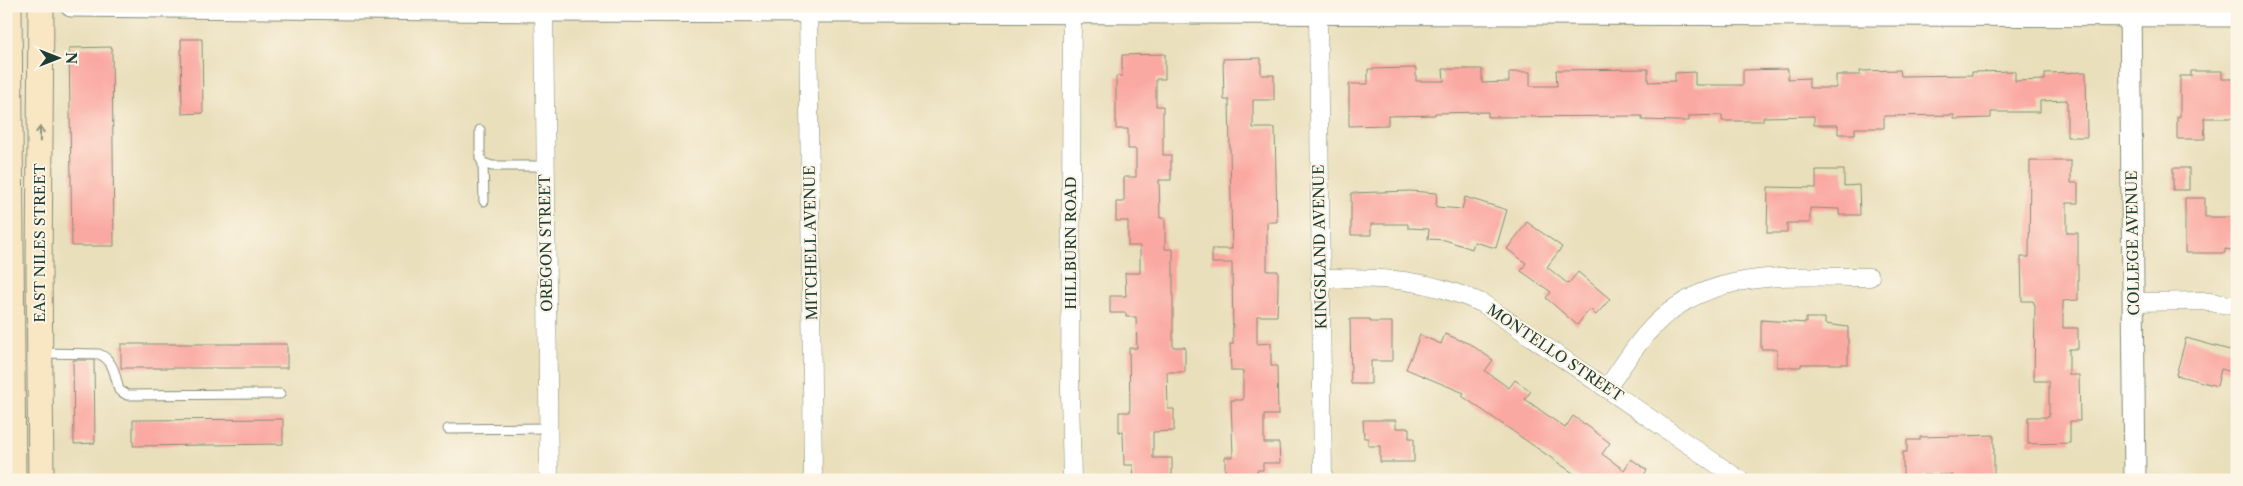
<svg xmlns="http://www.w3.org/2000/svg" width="2243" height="486" font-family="'Libre Caslon Text',serif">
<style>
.building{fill:#faa9a2}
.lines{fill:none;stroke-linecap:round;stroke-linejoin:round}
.service-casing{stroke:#848e78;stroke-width:11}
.minor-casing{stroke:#848e78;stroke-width:19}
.tertiary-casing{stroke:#848e78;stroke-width:23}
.secondary-casing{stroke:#848e78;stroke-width:27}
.service{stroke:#fff;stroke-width:9}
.minor{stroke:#fff;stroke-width:18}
.tertiary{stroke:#fff;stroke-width:21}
.secondary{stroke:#f9e7c3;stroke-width:25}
.oneway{stroke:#8c927c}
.labels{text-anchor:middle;stroke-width:4;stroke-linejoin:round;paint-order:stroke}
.street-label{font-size:15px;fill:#1f3d34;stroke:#fcf5e5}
</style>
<rect width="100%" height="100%" fill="#fcf5e5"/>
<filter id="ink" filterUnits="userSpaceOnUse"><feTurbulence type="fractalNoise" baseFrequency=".02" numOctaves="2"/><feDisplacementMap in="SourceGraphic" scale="10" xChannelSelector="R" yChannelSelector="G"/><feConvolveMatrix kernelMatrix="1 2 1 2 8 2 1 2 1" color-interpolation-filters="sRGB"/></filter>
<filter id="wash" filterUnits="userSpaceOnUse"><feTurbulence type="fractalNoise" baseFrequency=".0096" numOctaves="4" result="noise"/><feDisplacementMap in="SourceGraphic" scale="20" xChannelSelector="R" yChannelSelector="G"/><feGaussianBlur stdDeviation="1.12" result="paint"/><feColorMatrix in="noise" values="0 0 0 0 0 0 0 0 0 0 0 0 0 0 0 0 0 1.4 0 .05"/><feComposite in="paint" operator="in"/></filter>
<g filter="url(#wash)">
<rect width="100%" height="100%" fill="#e9dfbb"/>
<g id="blocks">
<g class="building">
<path d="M181,39H202L203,113L182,114Z"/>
<path d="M112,47L114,246H72L69,48Z"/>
<path d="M1165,54V79H1156V106H1163V155H1171V180H1159L1160,218H1165V249H1173V347H1185V372H1167L1168,409H1174V431L1153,432V458H1172V480H1134L1133,465H1124L1123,432H1119V412H1130L1129,348H1137L1136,317H1126V313H1110V296H1126L1125,273H1140V246H1128V221H1116V202H1124V177H1136V149H1128V129H1116V76H1122V55Z"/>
<path d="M1261,58V75H1274V100H1253V128H1275L1277,222H1267V271H1278V292L1277,316H1257V344L1271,343V366H1277L1278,415H1264V443H1279L1280,463H1263V470H1257V480H1225V457H1233L1231,400H1243V371H1231L1230,344H1233L1232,263H1212V249H1232L1229,100H1224L1223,59Z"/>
<path d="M1416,68V81H1444L1443,69H1482V83L1509,82V72H1530V86H1557L1556,70L1648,69V82L1675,81V73L1695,72V85H1743V70L1788,69V79L1809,78V88H1836V75H1860V71L1900,70L1901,76L1972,75V72L2015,71V81L2045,80V73L2086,72L2087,137H2067V100L2040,101V112H1991V118L1954,119V115L1884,116V128H1855V134H1838V125H1814V116L1763,117V121H1722V115L1689,116V121H1675L1642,120V116L1488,117V112L1435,113V115L1388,116V125L1349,126V84H1368V69Z"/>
<path d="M2191,71H2222V79H2237V118H2204L2205,139H2177V117H2180V76H2191Z"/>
<path d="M2030,161H2071V183H2078V203H2067V233H2078V300L2063,301V328H2078V349H2069V375H2079L2080,421H2070V443L2028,444V417H2049V381H2034L2035,306L2033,301H2022L2021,257H2029Z"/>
<rect x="2173" y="168" width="16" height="22"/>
<path d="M1816,170H1844V186L1859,185L1860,215H1839V209L1810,208V223H1787V233H1767L1768,187L1816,188Z"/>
<path d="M1410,191L1437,193L1436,207L1462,209L1465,197L1507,210L1496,248L1474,242L1472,249L1445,240L1428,239L1429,229L1408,228V224H1371V235H1351V193Z"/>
<path d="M2185,198H2205V217H2237V251L2225,249V253H2185Z"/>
<path d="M1527,222L1562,247L1547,267L1568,284L1578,272L1610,299L1596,315L1590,309L1577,325L1546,298L1551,292L1521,271L1526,263L1507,249Z"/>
<path d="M1806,318H1825V324L1848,327V364H1801V367H1777V349H1761V320L1806,323Z"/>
<path d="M1350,319H1370V322H1392V361H1371V384H1351Z"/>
<path d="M1445,334L1470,344L1493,360L1485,371L1509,388L1515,380L1531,391L1525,399L1565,428L1573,416L1589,427L1610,443L1602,454L1624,470L1631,459L1647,470L1641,480H1583L1462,396L1464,393L1406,369L1420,335L1441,344Z"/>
<path d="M2186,338L2237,352L2232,372L2221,369L2217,386L2176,375Z"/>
<rect x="121" y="344" width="166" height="24"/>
<path d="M73,360H94L95,443L74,444Z"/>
<path d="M283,419V444L133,446V420Z"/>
<path d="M1363,420H1396V428H1409V438H1414V462H1380V446H1368V438H1364Z"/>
<path d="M1994,435V479L1953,480V475H1923V480H1903V452H1907V440H1920V437Z"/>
</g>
</g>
</g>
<g filter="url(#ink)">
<use href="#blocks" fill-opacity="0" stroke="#848e78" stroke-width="1"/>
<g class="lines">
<g class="service-casing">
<g id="service">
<path d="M480,130V158L483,163L492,166H545"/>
<path d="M483,163L484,201"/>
<path d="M42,353L99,354C114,360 115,376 119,390L127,395L280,394"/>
<path d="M448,429L548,428"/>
</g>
</g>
<g class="minor-casing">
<g id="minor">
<path d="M544,6L549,480"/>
<path d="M808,6L813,480"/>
<path d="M1318,14L1323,480"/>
<path d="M1320,278C1385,278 1422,277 1482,303L1740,480"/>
<path d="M2133,302L2202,301L2237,306"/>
<path d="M1607,388C1620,370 1632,350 1647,333C1704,266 1791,277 1870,277"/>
<path d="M1072,480L1070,393L1072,6"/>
</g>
</g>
<g class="tertiary-casing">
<g id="tertiary">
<path d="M71,6L544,11L2237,16"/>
<path d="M2130,6L2135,480"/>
</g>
</g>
<g class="secondary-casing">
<g id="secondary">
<path d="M9,6L13,480"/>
<path d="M41,6L39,271L41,480"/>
</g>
</g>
<use href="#service" class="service"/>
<use href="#minor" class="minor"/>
<use href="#tertiary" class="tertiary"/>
<use href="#secondary" class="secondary"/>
</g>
<defs><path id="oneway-shaft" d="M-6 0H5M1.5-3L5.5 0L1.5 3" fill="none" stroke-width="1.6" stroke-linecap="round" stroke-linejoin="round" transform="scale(1.25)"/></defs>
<use class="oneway" href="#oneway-shaft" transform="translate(40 134) rotate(-89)"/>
</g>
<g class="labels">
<g class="street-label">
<text transform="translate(40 243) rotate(-90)" y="5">EAST NILES STREET</text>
<text transform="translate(546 243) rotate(-91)" y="5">OREGON STREET</text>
<text transform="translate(811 243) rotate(-91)" y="5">MITCHELL AVENUE</text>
<text transform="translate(1071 243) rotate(-90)" y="5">HILLBURN ROAD</text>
<text transform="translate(2133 243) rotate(-91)" y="5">COLLEGE AVENUE</text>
<text transform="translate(1320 247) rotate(-91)" y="5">KINGSLAND AVENUE</text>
<text transform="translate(1555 353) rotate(34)" y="5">MONTELLO STREET</text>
</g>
</g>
<rect width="2243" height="486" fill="none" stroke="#fcf5e5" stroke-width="25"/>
<g transform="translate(58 58) rotate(90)" stroke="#fcf5e5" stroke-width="4" paint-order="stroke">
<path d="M0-4L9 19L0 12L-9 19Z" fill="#1f3d34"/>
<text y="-8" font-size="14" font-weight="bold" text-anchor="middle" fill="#1f3d34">N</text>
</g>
</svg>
